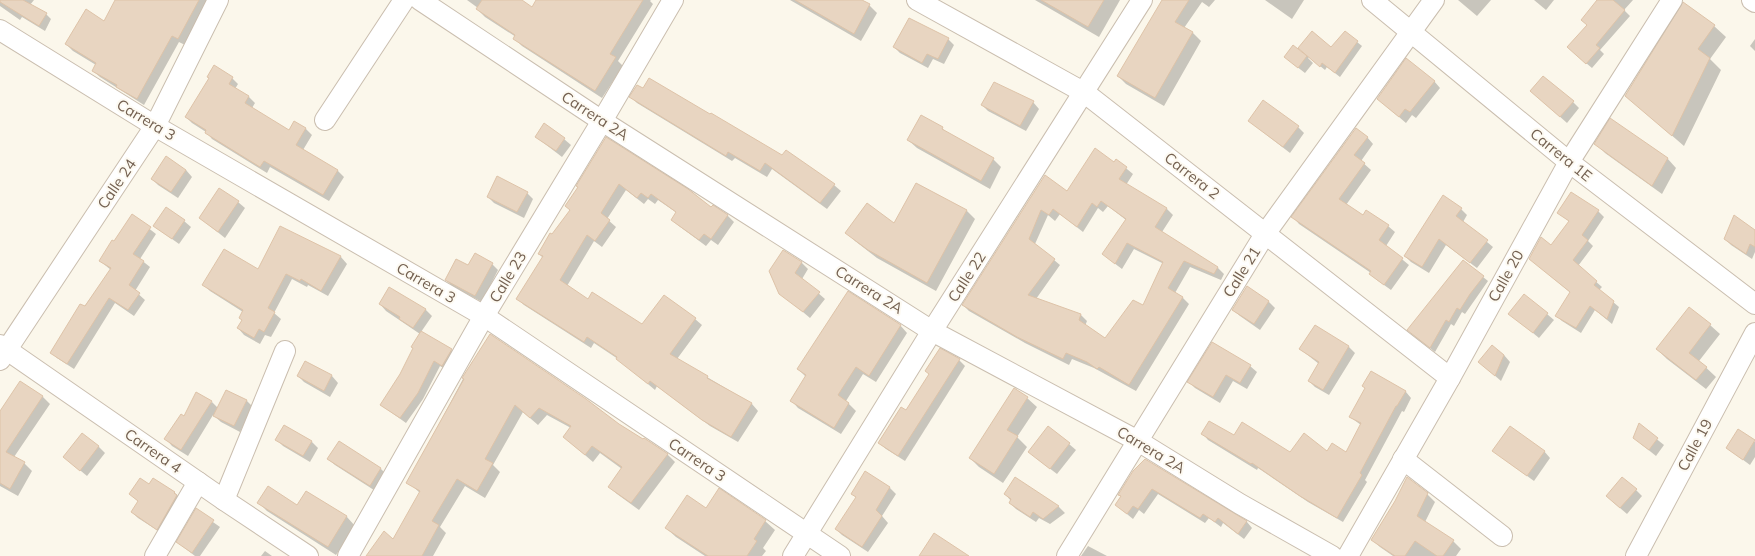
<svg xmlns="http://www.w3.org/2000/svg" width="1755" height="556" font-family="Mulish,sans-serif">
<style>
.shadow{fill:#0003;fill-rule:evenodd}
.building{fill:#e8d5c1;stroke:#dec3a8;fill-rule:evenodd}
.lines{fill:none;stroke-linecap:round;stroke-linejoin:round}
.minor-casing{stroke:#cabeaf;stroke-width:22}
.minor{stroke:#fff;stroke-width:20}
.labels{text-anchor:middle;stroke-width:4;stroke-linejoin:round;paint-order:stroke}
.street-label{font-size:15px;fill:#746151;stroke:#fdfaf2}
</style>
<rect width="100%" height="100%" fill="#fbf7eb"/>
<g class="shadow">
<path d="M0,0H34L30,5L46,14L51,19L45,31L22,17L20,20L0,6Z"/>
<path d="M130,0H209L185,45L179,42L144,105L100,77L93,71L96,65L73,51L66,44L105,22Z"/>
<path d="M467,0H520L532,8L537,0H651L650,1L653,4L618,61L623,66L602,98L522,46L515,39L516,37L485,17L477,9L478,8Z"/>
<path d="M790,0H860L869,5L877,13L861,41Z"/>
<path d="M1035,0H1120L1099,37Z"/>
<path d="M1163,0H1215L1209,7L1202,2L1184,28L1193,33L1201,41L1164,106L1126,84L1118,76Z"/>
<path d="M1265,0H1304L1292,19Z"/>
<path d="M1458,0H1491L1477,16Z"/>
<path d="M1534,0H1554L1546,10Z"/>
<path d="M1599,0H1633L1624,10L1630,16L1600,50L1604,54L1592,68L1574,53Z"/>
<path d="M910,19L948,39L954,45L944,64L933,59L928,68L900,53L894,47Z"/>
<path d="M1714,26L1726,37L1710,59L1721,70L1684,146L1626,96Z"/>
<path d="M1755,39V51L1750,46Z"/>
<path d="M1357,42L1362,46L1340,77L1327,67L1325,70L1309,57L1308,58L1313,63L1305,73L1292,63L1307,55Z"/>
<path d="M208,77L232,78L238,84L235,89L249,97L255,103L252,108L289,131L294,122L306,129L312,135L303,150L338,171L344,177L329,201L270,167L267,173L212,139L206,132L192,123L186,117L210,79Z"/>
<path d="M1434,81L1440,88L1416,118L1412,115L1406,123L1378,99Z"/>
<path d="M1531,91L1573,102L1579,108L1567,123Z"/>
<path d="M631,97L783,156L834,185L841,191L827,209L772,169L767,177L735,158L732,161L637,103Z"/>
<path d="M1033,102L1039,109L1026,131L988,111L982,105Z"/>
<path d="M1249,121L1298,127L1304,133L1290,153Z"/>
<path d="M942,128L949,135L993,159L1001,167L990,189L917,148L908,140Z"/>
<path d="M536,137L564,139L571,145L562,157Z"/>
<path d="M1367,137L1373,144L1361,161L1371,170L1346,205L1363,216L1388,226L1395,232L1386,246L1409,265L1391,290L1377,280L1370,274L1371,273L1299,224L1293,217Z"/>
<path d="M607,139L711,209L713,206L728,216L734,222L718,245L711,240L706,246L679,226L672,220L677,213L658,200L655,204L648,199L644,204L626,190L607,219L616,227L602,247L594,241L567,286L588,300L642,326L695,319L702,325L677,359L752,404L758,411L738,442L710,426L657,386L655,390L618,359L594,343L591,348L524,305L517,298L543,258L539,254L571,210L579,188Z"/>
<path d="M1596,143L1667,158L1676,168L1662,194L1605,153Z"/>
<path d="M1116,160L1133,174L1126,185L1167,209L1173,215L1162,232L1218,268L1224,274L1221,280L1190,267L1175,293L1183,298L1189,304L1136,391L1094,368L1072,359L1069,365L1025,343L969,311L963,305L1045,176L1067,193L1114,163ZM1108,206L1126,220L1110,260L1122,269L1134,249L1164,264L1143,307L1106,339L1085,326L1087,321L1081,315L1036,299L1060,265L1035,244L1048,215L1055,221L1060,214L1083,232L1098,208L1103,212Z"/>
<path d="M186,170L192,177L178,198L158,185L152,179Z"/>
<path d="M917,184L967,211L975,219L936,291L877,258L855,241L847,233L895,225Z"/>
<path d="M527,193L533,199L524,218L494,203L488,197Z"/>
<path d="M238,202L245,208L225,238L200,218Z"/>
<path d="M1461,209L1467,215L1463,222L1493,247L1477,268L1446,245L1429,273L1411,262L1405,256Z"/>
<path d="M1598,211L1604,217L1588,241L1593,246L1578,266L1602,287L1599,290L1619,307L1612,324L1595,310L1581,333L1562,321L1557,316L1571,293L1530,259L1551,246L1570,222L1559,213Z"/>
<path d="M133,216L156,234L140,259L150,267L135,291L145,300L134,316L115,303L74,369L57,358L51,352L111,270L100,261Z"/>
<path d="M184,221L191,227L179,244L154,226Z"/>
<path d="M281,227L341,257L347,264L328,296L308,285L307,287L292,279L274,313L281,319L271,337L265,335L260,344L244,335L238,328L242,320L243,312L210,291L204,285L258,271Z"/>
<path d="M1755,231V252L1752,259L1731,245L1725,239Z"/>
<path d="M784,251L802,263L808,269L802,279L825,299L810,318L784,296Z"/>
<path d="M492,264L498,270L482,302L452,286L446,280L468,266Z"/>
<path d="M1483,277L1488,281L1465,314L1462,312L1454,326L1451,324L1435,352L1413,335Z"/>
<path d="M1247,288L1269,302L1275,308L1260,330L1240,316L1233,310Z"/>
<path d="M380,304L425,309L432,316L421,332L451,350L457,356L448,371L440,366L423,399L406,423L381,405L401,375L420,334L386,311Z"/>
<path d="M1510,314H1547L1554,320L1539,338Z"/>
<path d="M900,325L907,333L876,382L863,374L846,401L856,411L841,434L798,408L791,400L806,377L798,369Z"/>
<path d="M1710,325L1720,334L1699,361L1716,377L1706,389L1667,359L1657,349Z"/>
<path d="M1315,326L1349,347L1355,353L1329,395L1315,387L1309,381L1319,364L1300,349Z"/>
<path d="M1504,355L1510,362L1501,381L1486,368Z"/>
<path d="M959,360L965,366L905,461L886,449L879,443L907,412Z"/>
<path d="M306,362L332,376L338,383L330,397L304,382L298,376Z"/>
<path d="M472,362L618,425L667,454L675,462L639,510L617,494L609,487L622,469L600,453L593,462L564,437L571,428L547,415L538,425L523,412L493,465L500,472L485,498L465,486L440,527L446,533L433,556H370L393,541L420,493L408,482Z"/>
<path d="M1250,366L1257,372L1247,389L1233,381L1220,403L1195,388L1189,382Z"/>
<path d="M1371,372L1406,392L1411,398L1404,412L1402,411L1365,480L1367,482L1343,522L1308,502L1258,468L1257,470L1208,440L1203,434L1235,437L1290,453H1346L1361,425L1350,417L1366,388Z"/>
<path d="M20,382L43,397L50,404L14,457L24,463L32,471L18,496L0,486V412Z"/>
<path d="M227,391L247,401L253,407L240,432L221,422L213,415L188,456L172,446L166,439L212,402L218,408Z"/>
<path d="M1027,398L1037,407L1017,437L1027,447L1003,483L979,467L970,458Z"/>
<path d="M1639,425L1664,445L1656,456L1641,444Z"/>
<path d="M285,426L312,442L318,448L310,462L283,446L277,440Z"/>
<path d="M1738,431L1755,442V457L1750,465L1727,448Z"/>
<path d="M339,443L381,469L387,475L377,492L335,465L328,459Z"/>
<path d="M1069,444L1076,450L1057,474L1036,458Z"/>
<path d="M98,446L105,453L87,476L64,457Z"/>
<path d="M1493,451H1544L1550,458L1534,481Z"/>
<path d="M1145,460L1247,522L1252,528L1244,539L1223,523L1221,527L1209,518L1205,523L1158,494L1144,514L1139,510L1133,519L1122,510L1116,505L1122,497L1119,495Z"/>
<path d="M866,473L890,488L896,494L882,516L888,523L868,552L842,535L836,529L857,498L852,494Z"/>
<path d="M1016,478L1059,507L1065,513L1050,524L1039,518L1036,522L1016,509L1010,503L1011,501L1005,494Z"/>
<path d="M149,486L174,492L180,498L163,534L138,518L132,512L139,502L130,494Z"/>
<path d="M1636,490L1642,496L1627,514L1613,502Z"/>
<path d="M307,492L347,517L355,526L336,555L267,511L258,502L298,506Z"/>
<path d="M1427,494L1435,502L1425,522L1453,541L1461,549L1456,556H1393L1380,547L1372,540Z"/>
<path d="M707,509L765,521L775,530L763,548L766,551L762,556H705L676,537L666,528Z"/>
<path d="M196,510L220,527L200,556H195L177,542Z"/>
<path d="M1088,546L1107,556H1081Z"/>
<path d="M265,551L272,556H261Z"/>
</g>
<g class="building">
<path d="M0,0H23L47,13L39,26L0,2Z"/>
<path d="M115,0H199L178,39L172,36L137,99L116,87L117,85L92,71L96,63L65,44L86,9L104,21Z"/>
<path d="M482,0H522L532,7L536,0H643L610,54L616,57L595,91L513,39L515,35L476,9Z"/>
<path d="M795,0H862L870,4L854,34Z"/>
<path d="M1041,0H1104L1088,27Z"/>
<path d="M1162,0H1189L1175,22L1193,32L1155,98L1117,76Z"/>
<path d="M1597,0H1613L1625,10L1596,45L1600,48L1586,64L1567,47L1587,25L1581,20Z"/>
<path d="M1683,2L1715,25L1698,49L1710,58L1672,136L1625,96Z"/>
<path d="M909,18L949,38L938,59L927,54L922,63L893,47Z"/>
<path d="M1312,31L1331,47L1345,31L1358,41L1335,73L1322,63L1320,67L1298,48Z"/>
<path d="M1293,45L1307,56L1298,68L1284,57Z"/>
<path d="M1406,58L1435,81L1410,112L1405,109L1399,117L1377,99Z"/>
<path d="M214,65L233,77L229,84L249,96L245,103L289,130L294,121L306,128L296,145L338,170L323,195L264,161L260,167L205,133L206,130L185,117L209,78L207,77Z"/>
<path d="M1543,76L1574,101L1560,117L1530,91Z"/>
<path d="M649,78L710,114L711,113L782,155L786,150L835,184L820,203L765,163L760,171L728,152L726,156L629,97L637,85L643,88Z"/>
<path d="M994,82L1034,101L1020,126L981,105Z"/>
<path d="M1263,100L1299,126L1283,147L1248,121Z"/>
<path d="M921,115L943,127L942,129L994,158L981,181L907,140Z"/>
<path d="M1610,118L1668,158L1652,186L1594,144Z"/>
<path d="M544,123L565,138L556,151L535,137Z"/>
<path d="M1356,128L1368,137L1354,155L1365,163L1339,199L1363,215L1366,210L1389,225L1379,240L1403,258L1384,285L1369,274L1371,271L1291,217Z"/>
<path d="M606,137L688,189L711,207L713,205L728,215L711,239L704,234L699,240L671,220L676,212L651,194L648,198L641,193L637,198L619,184L601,213L610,220L595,241L587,235L560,280L588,299L592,292L642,324L664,295L696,318L670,354L708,376L707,378L752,403L731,437L702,420L650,381L648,384L616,359L617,357L587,337L584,342L516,299L543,256L538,254L550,233L552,234L570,210L565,206L578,187L576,186Z"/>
<path d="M1095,148L1114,162L1116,159L1127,167L1119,179L1167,208L1155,227L1218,267L1214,274L1184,261L1168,288L1183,297L1129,385L1099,367L1097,369L1087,362L1066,353L1063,359L1017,337L962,305L1045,175L1067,191ZM1101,201L1126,219L1102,254L1115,264L1127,243L1163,262L1143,305L1133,300L1105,338L1079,320L1081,314L1028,295L1055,259L1029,239L1041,210L1049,215L1053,209L1077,227L1092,203L1097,207Z"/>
<path d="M166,156L186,170L171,192L151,179Z"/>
<path d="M497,176L528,192L517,212L487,197Z"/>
<path d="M916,183L967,210L927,283L868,250L845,233L867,203L894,223Z"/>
<path d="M219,188L239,201L218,232L199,218Z"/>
<path d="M1571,192L1599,210L1582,235L1588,240L1573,260L1597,281L1594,285L1614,301L1607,319L1590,306L1576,328L1555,316L1570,292L1529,259L1541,237L1551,245L1569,221L1557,213Z"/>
<path d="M1443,195L1462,208L1456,216L1488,240L1470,263L1439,239L1422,267L1404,256Z"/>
<path d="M166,207L185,220L172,239L153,226Z"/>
<path d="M132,214L151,227L133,254L144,261L129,285L140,293L128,310L109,298L67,364L50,353L80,304L85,306L111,268L99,261L112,240L114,241Z"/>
<path d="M1734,215L1755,230V247L1750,244L1746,254L1724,239Z"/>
<path d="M280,226L341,256L321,291L301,279L300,281L286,274L268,308L275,312L264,332L259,329L254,338L237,328L242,320L239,318L243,310L202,285L224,249L258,269Z"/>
<path d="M783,250L802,262L795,273L820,292L803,312L779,294L769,271Z"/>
<path d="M475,253L493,263L475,296L445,280L456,259L468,265Z"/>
<path d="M1463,260L1484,276L1470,294L1460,310L1457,308L1449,322L1446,320L1430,348L1407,330Z"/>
<path d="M1247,286L1269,301L1254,324L1232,310Z"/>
<path d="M389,287L426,309L413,328L399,319L400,317L379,304Z"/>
<path d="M848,291L901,325L869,376L856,367L838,395L849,403L834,428L790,401L806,375L797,369Z"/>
<path d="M1524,294L1548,313L1533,333L1508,314Z"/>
<path d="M1689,307L1711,324L1689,353L1707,367L1696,380L1656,349Z"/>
<path d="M1315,325L1349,346L1323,390L1308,381L1319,362L1299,349Z"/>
<path d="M421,331L452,349L442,366L434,361L418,393L400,418L380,405L400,374L413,348L411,347Z"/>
<path d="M490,334L586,399L619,424L643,439L644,438L668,454L631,503L608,487L622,467L592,446L585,455L563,437L571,426L539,408L530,418L515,405L485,459L493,463L477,491L457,479L432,521L439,525L422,556H366L384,531L393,539L420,491L406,483L464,379L462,378Z"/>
<path d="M1212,342L1251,365L1240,383L1226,375L1213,397L1187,382Z"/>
<path d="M1492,345L1504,355L1495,376L1478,362Z"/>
<path d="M940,348L960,359L898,456L878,443L901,407L906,410L929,374L925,371Z"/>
<path d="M305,361L332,375L324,391L297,376Z"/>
<path d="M1371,371L1406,391L1397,406H1396L1360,473L1362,475L1337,518L1300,496L1252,463L1251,464L1201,434L1209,421L1234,435L1242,422L1290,452L1304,433L1327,451L1332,443L1346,452L1361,423L1349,417L1365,388L1362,386Z"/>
<path d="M20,381L43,396L6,452L25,462L10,489L0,483V411Z"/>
<path d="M1014,388L1028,397L1007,430L1018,436L994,474L969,458Z"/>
<path d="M226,390L247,400L234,426L213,416Z"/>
<path d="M196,392L212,401L181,450L164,439L181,414L184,416Z"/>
<path d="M1639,423L1658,438L1649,450L1633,438Z"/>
<path d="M284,425L312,441L303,456L275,440Z"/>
<path d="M1048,426L1070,443L1050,469L1028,452Z"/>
<path d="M1510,426L1545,451L1527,476L1492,451Z"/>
<path d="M1738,429L1755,440L1743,460L1726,448Z"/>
<path d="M82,433L99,446L80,471L63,457Z"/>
<path d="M339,441L381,468L370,486L327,459Z"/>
<path d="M1145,459L1247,521L1238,534L1218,518L1215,522L1203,514L1200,518L1152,489L1138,509L1133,506L1127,514L1115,505L1121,496L1118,495L1133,471Z"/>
<path d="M865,471L890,487L876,510L882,516L862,547L835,529L856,497L851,494Z"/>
<path d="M1015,477L1059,506L1043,519L1033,512L1030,517L1009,503L1011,499L1004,494Z"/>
<path d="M1407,477L1428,493L1417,516L1454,540L1443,556H1437L1415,541L1405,556H1395L1371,540L1395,501Z"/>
<path d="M1622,477L1637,489L1620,508L1606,496Z"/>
<path d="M140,478L149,484L153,478L175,492L174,493L177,495L157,530L131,512L138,501L129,494Z"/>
<path d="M268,486L297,505L306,491L347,516L328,547L257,503Z"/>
<path d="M719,488L766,520L754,539L757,541L747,556H708L665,528L687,495L706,508Z"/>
<path d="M196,508L214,520L192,553L176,542Z"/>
<path d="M934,533L969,556H919Z"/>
</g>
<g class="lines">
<g class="minor-casing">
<g id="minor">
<path d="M420,0L602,121L932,331L1138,441L1240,504L1332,556"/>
<path d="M917,0L1085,93L1450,378"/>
<path d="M1372,0L1569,162L1755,304"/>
<path d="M1752,0L1755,2"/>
<path d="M0,30L155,126L484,316L840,556"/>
<path d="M325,120L404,0"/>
<path d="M0,345L224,500L308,556"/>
<path d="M0,360L155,126L218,0"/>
<path d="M1403,459L1502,536"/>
<path d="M224,500L285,351"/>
<path d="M155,556L198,482"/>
<path d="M348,556L484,316L602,121L673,0"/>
<path d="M793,556L932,331L1142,0"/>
<path d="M1067,556L1265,234L1434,0"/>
<path d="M1348,556L1450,378L1569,162L1672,0"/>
<path d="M1636,556L1755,333"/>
</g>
</g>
<use href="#minor" class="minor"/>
</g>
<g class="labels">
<g class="street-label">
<text transform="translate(595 116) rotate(33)" y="5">Carrera 2A</text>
<text transform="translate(146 120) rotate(31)" y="5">Carrera 3</text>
<text transform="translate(1561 155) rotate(39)" y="5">Carrera 1E</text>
<text transform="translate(1192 176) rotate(38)" y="5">Carrera 2</text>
<text transform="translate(117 184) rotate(-56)" y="5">Calle 24</text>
<text transform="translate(1242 272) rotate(-58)" y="5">Calle 21</text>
<text transform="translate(1506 276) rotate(-61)" y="5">Calle 20</text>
<text transform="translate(508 277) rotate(-59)" y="5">Calle 23</text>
<text transform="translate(967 277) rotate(-57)" y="5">Calle 22</text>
<text transform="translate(426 283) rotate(30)" y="5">Carrera 3</text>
<text transform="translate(869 290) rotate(32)" y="5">Carrera 2A</text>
<text transform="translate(1695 445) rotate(-62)" y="5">Calle 19</text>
<text transform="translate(1151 450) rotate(31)" y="5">Carrera 2A</text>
<text transform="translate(153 451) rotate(35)" y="5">Carrera 4</text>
<text transform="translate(697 460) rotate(34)" y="5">Carrera 3</text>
</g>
</g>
</svg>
